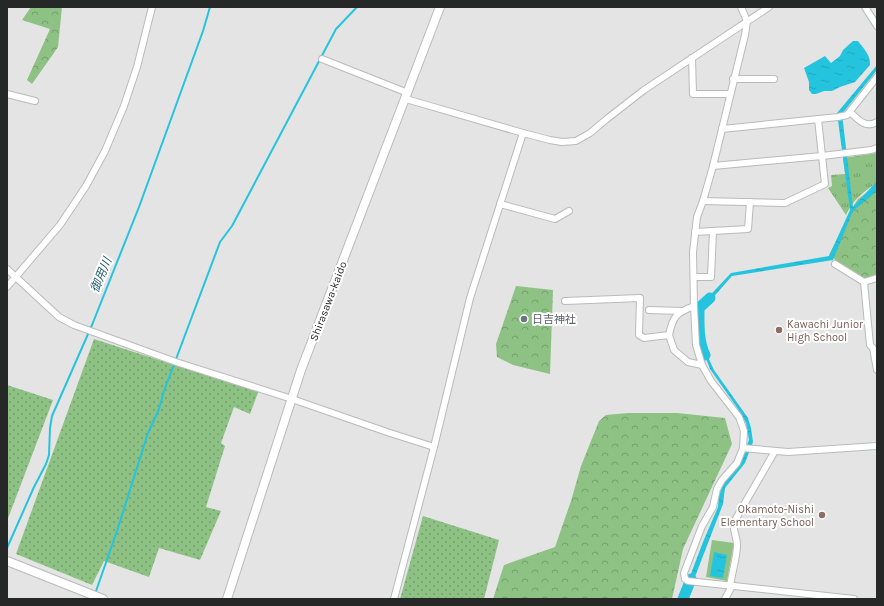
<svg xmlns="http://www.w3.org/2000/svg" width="884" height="606" font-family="Karla,'Noto Sans JP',sans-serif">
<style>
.grass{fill:url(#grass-dots)}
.forest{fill:url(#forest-crowns)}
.park{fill:url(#park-tufts)}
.pitch{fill:#8ec284}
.water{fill:url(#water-ripples)}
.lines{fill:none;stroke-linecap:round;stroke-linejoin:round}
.stream{stroke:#25c4de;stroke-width:2}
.river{stroke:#25c4de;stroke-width:11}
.minor-casing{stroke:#b9babb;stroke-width:8}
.major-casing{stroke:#b9babb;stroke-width:10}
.minor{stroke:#fff;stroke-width:6}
.major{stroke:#fff;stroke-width:8}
.worship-dot{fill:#6b7280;stroke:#fff;stroke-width:1.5}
.education-dot{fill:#8d6e63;stroke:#fff;stroke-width:1.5}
.labels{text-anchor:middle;stroke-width:4;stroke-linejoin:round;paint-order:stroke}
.street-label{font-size:11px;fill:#262727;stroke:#fff}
.worship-label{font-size:11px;fill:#5b616d;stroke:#fff;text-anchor:start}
.education-label{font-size:11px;fill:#785e54;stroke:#fff;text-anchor:start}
.water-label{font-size:12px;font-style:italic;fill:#26606b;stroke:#fff}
</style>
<defs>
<pattern id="grass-dots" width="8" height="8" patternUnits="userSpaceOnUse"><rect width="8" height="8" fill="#8ec284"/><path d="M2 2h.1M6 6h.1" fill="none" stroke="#749e6c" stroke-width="1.8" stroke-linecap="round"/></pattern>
<pattern id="forest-crowns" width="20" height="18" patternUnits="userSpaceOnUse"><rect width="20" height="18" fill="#8ec284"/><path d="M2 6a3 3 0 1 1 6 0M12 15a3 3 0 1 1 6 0" fill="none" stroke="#749e6c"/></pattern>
<pattern id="park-tufts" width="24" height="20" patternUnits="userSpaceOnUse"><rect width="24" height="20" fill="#8ec284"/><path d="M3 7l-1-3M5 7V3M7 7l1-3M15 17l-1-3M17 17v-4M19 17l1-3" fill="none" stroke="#749e6c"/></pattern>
<pattern id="water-ripples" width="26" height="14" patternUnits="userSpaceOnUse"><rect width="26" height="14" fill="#25c4de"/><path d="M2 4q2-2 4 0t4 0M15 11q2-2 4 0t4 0" fill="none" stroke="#21a8be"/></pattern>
</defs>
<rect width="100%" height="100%" fill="#e4e4e5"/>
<g class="grass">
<path d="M94,339L236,385L259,390L250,414L234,407L221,443L225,446L206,507L221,511L200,560L159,548L149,577L104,561L92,585L16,554Z"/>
<path d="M7,385L53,400L7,521Z"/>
<path d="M423,516L499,540L484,599H400Z"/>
</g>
<g class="forest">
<path d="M31,7H62L58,47L32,84L27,80L50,29L22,20Z"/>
<path d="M877,185V278L864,282L829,255L842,230L852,208L858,199Z"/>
<path d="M516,286L553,290L550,374L513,365L497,357L496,344Z"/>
<path d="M628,413H677L725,418L732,444L683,549L672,599H493L504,565L555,547L571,501L581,466L599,421L606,415Z"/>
</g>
<path class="park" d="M877,153V182C862,194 854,198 846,215L828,188L832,186L831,175L845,174L843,158Z"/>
<path class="pitch" d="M712,540L734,543L727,581L706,577Z"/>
<g class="water">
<path d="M853,41H858C863,48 871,55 870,65L855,82L840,87L832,91H824L816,94H812L809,90V82L804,68L825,56L831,63L840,56L843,50Z"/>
<path d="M877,65V70L842,114L853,207L877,181V191L853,211L833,260L732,276L703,309V346L714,370L748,418L751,428L753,442L745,463L725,488L723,504L688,595L684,592L703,542L718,507L719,495L724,483L737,467L749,440L746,423L738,409L710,369L702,348L700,306L731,273L829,256L850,210L837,113Z"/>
<path d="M714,552L727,555L723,578L710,576Z"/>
</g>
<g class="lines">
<g class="stream">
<path d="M7,548L34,487L46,464L49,455L50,428L52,416L92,325L139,207L203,31L210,7"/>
<path d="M95,594L117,531L148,433L159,409L164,391L220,242L232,226L336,29L357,7"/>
</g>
<g class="river">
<path d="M705,355C698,341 699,323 699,308L710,298"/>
<path d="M683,599L691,579"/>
</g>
<g class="minor-casing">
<g id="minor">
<path d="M741,7L747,21L745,35L713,166L703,201L697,217L693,252L694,306L696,345L702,365L711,381L739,417L744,431L743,448L737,463L722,480L717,489L713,507L702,526L684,573L685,579L688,581L854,599"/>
<path d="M865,7L877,26"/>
<path d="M692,58L693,94H730"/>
<path d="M322,59L408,93"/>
<path d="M733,79H774"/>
<path d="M7,94L35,101"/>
<path d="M406,99L523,133L550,140L562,142L576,141L590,133L608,118L644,90L769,7"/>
<path d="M850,112C858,119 865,129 877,122"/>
<path d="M722,129L838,117L847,115L877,77"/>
<path d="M713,166L822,156L871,150L877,148"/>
<path d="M703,201L785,203L825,184L818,119"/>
<path d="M500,204L555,219L569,211"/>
<path d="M695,232L748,229L750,202"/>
<path d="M835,264L864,282L877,278"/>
<path d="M7,269L59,317L74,325L176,362L292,399L387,432L434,447L394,599"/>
<path d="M694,277H711L713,231"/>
<path d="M864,282L870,345L873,348L877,370"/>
<path d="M7,287L60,225L86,186L105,151L124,106L137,67L152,7"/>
<path d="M565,301L640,298L639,335L644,338L669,335L674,350L688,362L702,365"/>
<path d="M649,310L682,311"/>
<path d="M669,335C673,316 676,313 694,306"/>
<path d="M434,447L470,298L523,133"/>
<path d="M743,448L788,452L877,446"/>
<path d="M730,586C732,573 736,560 737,547C738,538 732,531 734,522L775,451"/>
<path d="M725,599L732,586"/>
</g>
</g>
<g class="major-casing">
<g id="major">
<path d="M7,561L103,599"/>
<path d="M227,599L301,370L440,7"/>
</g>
</g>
<use href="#minor" class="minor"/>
<use href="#major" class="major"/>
</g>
<circle class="worship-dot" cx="524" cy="319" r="4"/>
<g class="education-dot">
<circle cx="779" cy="330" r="4"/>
<circle cx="822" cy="515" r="4"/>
</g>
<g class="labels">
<g class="street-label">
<text transform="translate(328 301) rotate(-69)" y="4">Shirasawa-kaido</text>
</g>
<g class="worship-label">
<text x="532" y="323">日吉神社</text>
</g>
<g class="education-label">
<text x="787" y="328">Kawachi Junior<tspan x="787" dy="13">High School</tspan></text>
<text x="814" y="513" text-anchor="end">Okamoto-Nishi<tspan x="814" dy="13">Elementary School</tspan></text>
</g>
<g class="water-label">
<text transform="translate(101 275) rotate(-67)" y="4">御用川</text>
</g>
</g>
<rect width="884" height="606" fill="none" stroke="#262727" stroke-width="16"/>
</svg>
